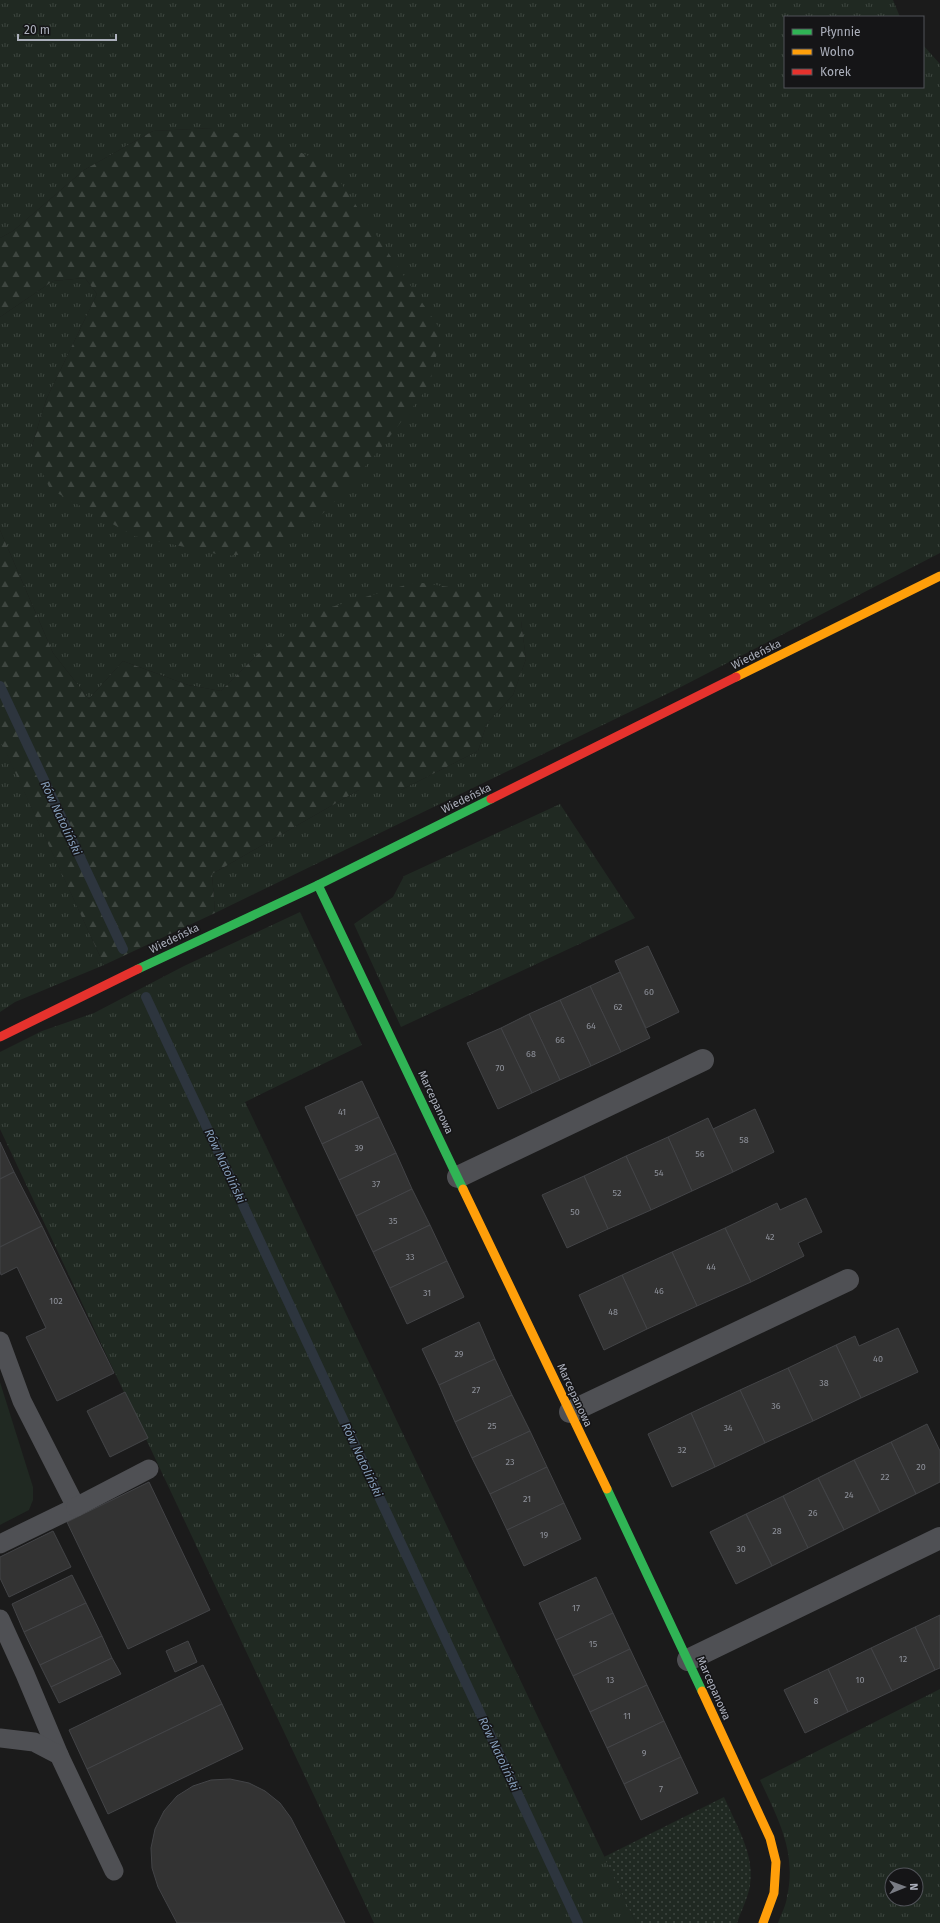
<svg xmlns="http://www.w3.org/2000/svg" width="940" height="1923" font-family="'Fira Sans',sans-serif">
<style>
.grass{fill:url(#grass-tufts);fill-rule:evenodd}
.forest{fill:url(#forest-firs)}
.park{fill:url(#park-dots)}
.garden{fill:#202922}
.lines{fill:none;stroke-linecap:round;stroke-linejoin:round}
.stream{stroke:#2d353e;stroke-width:10}
.building{fill:#333;stroke:#434447}
.lane{stroke:#4f5054;stroke-width:19}
.street{stroke:#4f5054;stroke-width:22}
.fast{stroke:#30b455;stroke-width:9}
.slow{stroke:#ff9f0a;stroke-width:9}
.jam{stroke:#e5322d;stroke-width:9}
.labels{text-anchor:middle;stroke-width:3;stroke-linejoin:round;paint-order:stroke}
.number-label{font-size:9px;fill:#8e919a}
.street-label{font-size:11px;fill:#acb0bc;stroke:#151517}
.water-label{font-size:12px;font-style:italic;fill:#839bb7;stroke:#151517}
</style>
<defs>
<pattern id="grass-tufts" width="24" height="20" patternUnits="userSpaceOnUse"><rect width="24" height="20" fill="#202922"/><path d="M3 7l-1-3M5 7V3M7 7l1-3M15 17l-1-3M17 17v-4M19 17l1-3" fill="none" stroke="#3e4640"/></pattern>
<pattern id="forest-firs" width="22" height="20" patternUnits="userSpaceOnUse"><rect width="22" height="20" fill="#202922"/><path d="M5 1l3.5 6h-7zM16 11l3.5 6h-7z" fill="#3e4640"/></pattern>
<pattern id="park-dots" width="8" height="8" patternUnits="userSpaceOnUse"><rect width="8" height="8" fill="#202922"/><path d="M2 2h.1M6 6h.1" fill="none" stroke="#3e4640" stroke-width="1.8" stroke-linecap="round"/></pattern>
</defs>
<rect width="100%" height="100%" fill="#1b1b1b"/>
<g class="grass">
<path d="M0,0H893L900,17H785V87H923V45L940,64V553L675,690L215,913L212,874L359,790H401L478,751L487,723L513,695L526,659L521,621L263,649L221,691L188,685L123,661L89,699L53,653L0,530V317L53,281L85,278L97,294L46,400L31,449L213,128L153,131L84,170L13,231L0,238Z"/>
<path d="M2,743L104,965L15,1002L0,1012V744Z"/>
<path d="M560,804L635,918L401,1027L354,924L393,897L404,876Z"/>
<path d="M300,912L362,1045L245,1102L636,1923H374L0,1129V1052L42,1031L94,1013L184,966Z"/>
<path d="M940,1689V1923H778C781,1914 786,1906 787,1897C797,1852 778,1819 760,1780ZM892,1875H916V1899H892Z"/>
</g>
<g class="forest">
<path d="M213,128L273,141L328,164L442,332L429,386L376,454L328,509L276,551L226,556L134,536L50,489L31,449L46,400L97,294L85,278L53,281L0,317V238L13,231L84,170L153,131Z"/>
<path d="M0,530L53,653L89,699L123,661L188,685L221,691L263,649L328,608L416,582L488,593L521,621L526,659L513,695L487,723L478,751L401,790H359L212,874L215,913L104,965L2,744H0Z"/>
</g>
<path class="park" d="M724,1797C736,1825 755,1854 750,1885C748,1898 741,1911 737,1923H636L604,1857Z"/>
<path class="garden" d="M0,1382L33,1487V1500L29,1510L0,1525Z"/>
<g class="lines">
<g class="stream">
<path d="M0,686L123,949"/>
<path d="M146,997L578,1923"/>
</g>
</g>
<g class="building">
<path d="M648,946L679,1012L646,1028L615,961Z"/>
<path d="M620,972L650,1038L621,1052L590,986Z"/>
<path d="M590,986L621,1052L591,1066L560,1000Z"/>
<path d="M560,1000L591,1066L560,1080L529,1014Z"/>
<path d="M529,1014L560,1080L532,1093L501,1028Z"/>
<path d="M501,1028L532,1093L498,1109L467,1043Z"/>
<path d="M362,1081L379,1117L322,1144L305,1107Z"/>
<path d="M755,1109L774,1152L733,1172L713,1129Z"/>
<path d="M379,1117L396,1153L339,1180L322,1144Z"/>
<path d="M708,1118L733,1172L692,1191L668,1137Z"/>
<path d="M668,1137L692,1191L651,1210L626,1156Z"/>
<path d="M0,1142L14,1172L0,1179Z"/>
<path d="M396,1153L412,1189L356,1216L339,1180Z"/>
<path d="M626,1156L651,1210L608,1229L584,1176Z"/>
<path d="M14,1172L42,1226L0,1247V1179Z"/>
<path d="M584,1176L608,1229L567,1248L542,1195Z"/>
<path d="M412,1189L430,1225L373,1252L356,1216Z"/>
<path d="M806,1198L822,1232L798,1243L804,1256L751,1282L725,1228L777,1203L780,1210Z"/>
<path d="M430,1225L447,1261L390,1288L373,1252Z"/>
<path d="M42,1226L114,1373L57,1401L26,1337L46,1328L17,1267L1,1275L0,1271V1247Z"/>
<path d="M725,1228L751,1282L697,1306L672,1252Z"/>
<path d="M672,1252L697,1306L647,1329L622,1275Z"/>
<path d="M447,1261L464,1297L407,1324L390,1288Z"/>
<path d="M622,1275L647,1329L604,1350L579,1295Z"/>
<path d="M479,1322L495,1359L439,1385L422,1349Z"/>
<path d="M898,1328L918,1372L861,1398L836,1345L855,1336L859,1346Z"/>
<path d="M836,1345L861,1398L813,1421L788,1368Z"/>
<path d="M495,1359L512,1395L455,1422L439,1385Z"/>
<path d="M788,1368L813,1421L765,1443L740,1390Z"/>
<path d="M740,1390L765,1443L715,1467L691,1413Z"/>
<path d="M125,1392L148,1438L110,1457L87,1411Z"/>
<path d="M512,1395L530,1431L472,1458L455,1422Z"/>
<path d="M691,1413L715,1467L672,1487L648,1434Z"/>
<path d="M927,1424L940,1451V1482L916,1494L891,1442Z"/>
<path d="M530,1431L547,1467L490,1494L472,1458Z"/>
<path d="M891,1442L916,1494L880,1512L854,1460Z"/>
<path d="M854,1460L880,1512L844,1530L818,1478Z"/>
<path d="M547,1467L564,1503L507,1530L490,1494Z"/>
<path d="M818,1478L844,1530L808,1548L783,1496Z"/>
<path d="M149,1482L210,1610L128,1649L67,1522Z"/>
<path d="M783,1496L808,1548L772,1566L746,1514Z"/>
<path d="M564,1503L581,1539L524,1566L507,1530Z"/>
<path d="M746,1514L772,1566L736,1584L710,1532Z"/>
<path d="M53,1531L71,1567L9,1597L0,1578V1557Z"/>
<path d="M72,1575L86,1603L24,1632L12,1604Z"/>
<path d="M596,1577L613,1613L556,1640L539,1603Z"/>
<path d="M86,1603L102,1636L40,1665L24,1632Z"/>
<path d="M613,1613L630,1649L573,1676L556,1640Z"/>
<path d="M940,1615V1668L935,1670L915,1627Z"/>
<path d="M915,1627L935,1670L892,1691L871,1648Z"/>
<path d="M102,1636L112,1658L51,1687L40,1665Z"/>
<path d="M188,1641L197,1662L175,1672L166,1651Z"/>
<path d="M871,1648L892,1691L848,1712L828,1669Z"/>
<path d="M630,1649L647,1685L590,1712L573,1676Z"/>
<path d="M112,1658L121,1674L59,1703L51,1687Z"/>
<path d="M203,1665L222,1704L87,1769L69,1730Z"/>
<path d="M828,1669L848,1712L805,1733L784,1690Z"/>
<path d="M647,1685L664,1721L607,1748L590,1712Z"/>
<path d="M222,1704L243,1749L108,1814L87,1769Z"/>
<path d="M664,1721L681,1757L624,1784L607,1748Z"/>
<path d="M681,1757L698,1793L641,1820L624,1784Z"/>
<path d="M230,1779L249,1783L265,1791L280,1803L291,1818L345,1923H177L158,1887L152,1868L151,1848L155,1829L164,1811L177,1796L193,1786L211,1780Z"/>
</g>
<g class="lines">
<g class="lane">
<path d="M0,1341L22,1401L76,1507L0,1544"/>
<path d="M76,1507L149,1469"/>
<path d="M0,1619L25,1674L59,1755"/>
<path d="M0,1738L34,1742L59,1755L114,1871"/>
</g>
<g class="street">
<path d="M458,1177L703,1060"/>
<path d="M570,1412L848,1280"/>
<path d="M688,1660L940,1538"/>
</g>
<g class="fast">
<path d="M318,885L463,1189"/>
<path d="M138,969L318,885L491,799"/>
<path d="M607,1489L702,1691"/>
</g>
<g class="slow">
<path d="M736,677L940,576"/>
<path d="M463,1189L607,1489"/>
<path d="M702,1691L770,1838L776,1862L774,1893L763,1923"/>
</g>
<g class="jam">
<path d="M491,799L736,677"/>
<path d="M0,1037L138,969"/>
</g>
</g>
<g class="labels">
<g class="number-label">
<text x="649" y="995">60</text>
<text x="618" y="1010">62</text>
<text x="591" y="1029">64</text>
<text x="560" y="1043">66</text>
<text x="531" y="1057">68</text>
<text x="500" y="1071">70</text>
<text x="342" y="1115">41</text>
<text x="744" y="1143">58</text>
<text x="359" y="1151">39</text>
<text x="700" y="1157">56</text>
<text x="659" y="1176">54</text>
<text x="376" y="1187">37</text>
<text x="617" y="1196">52</text>
<text x="575" y="1215">50</text>
<text x="393" y="1224">35</text>
<text x="770" y="1240">42</text>
<text x="410" y="1260">33</text>
<text x="711" y="1270">44</text>
<text x="659" y="1294">46</text>
<text x="427" y="1296">31</text>
<text x="56" y="1304">102</text>
<text x="613" y="1315">48</text>
<text x="459" y="1357">29</text>
<text x="878" y="1362">40</text>
<text x="824" y="1386">38</text>
<text x="476" y="1393">27</text>
<text x="776" y="1409">36</text>
<text x="492" y="1429">25</text>
<text x="728" y="1431">34</text>
<text x="682" y="1453">32</text>
<text x="510" y="1465">23</text>
<text x="921" y="1470">20</text>
<text x="885" y="1480">22</text>
<text x="849" y="1498">24</text>
<text x="527" y="1502">21</text>
<text x="813" y="1516">26</text>
<text x="777" y="1534">28</text>
<text x="544" y="1538">19</text>
<text x="741" y="1552">30</text>
<text x="576" y="1611">17</text>
<text x="593" y="1647">15</text>
<text x="903" y="1662">12</text>
<text x="610" y="1683">13</text>
<text x="860" y="1683">10</text>
<text x="816" y="1704">8</text>
<text x="627" y="1719">11</text>
<text x="644" y="1756">9</text>
<text x="661" y="1792">7</text>
</g>
<g class="street-label">
<text transform="translate(756 654) rotate(-26)" y="4">Wiedeńska</text>
<text transform="translate(466 798) rotate(-26)" y="4">Wiedeńska</text>
<text transform="translate(174 938) rotate(-26)" y="4">Wiedeńska</text>
<text transform="translate(436 1102) rotate(65)" y="4">Marcepanowa</text>
<text transform="translate(575 1395) rotate(65)" y="4">Marcepanowa</text>
<text transform="translate(714 1688) rotate(66)" y="4">Marcepanowa</text>
</g>
<g class="water-label">
<text transform="translate(61 818) rotate(65)" y="4">Rów Natoliński</text>
<text transform="translate(225 1166) rotate(65)" y="4">Rów Natoliński</text>
<text transform="translate(362 1460) rotate(65)" y="4">Rów Natoliński</text>
<text transform="translate(499 1754) rotate(65)" y="4">Rów Natoliński</text>
</g>
</g>
<rect x="784" y="16" width="140" height="72" fill="#151517" stroke="#515359"/>
<rect x="792" y="29" width="20" height="6" fill="#30b455" stroke="#515359"/>
<text x="820" y="36" font-size="12" fill="#acb0bc">Płynnie</text>
<rect x="792" y="49" width="20" height="6" fill="#ff9f0a" stroke="#515359"/>
<text x="820" y="56" font-size="12" fill="#acb0bc">Wolno</text>
<rect x="792" y="69" width="20" height="6" fill="#e5322d" stroke="#515359"/>
<text x="820" y="76" font-size="12" fill="#acb0bc">Korek</text>
<g transform="translate(904 1887) rotate(89)"><circle r="19" fill="#151517" stroke="#515359"/>
<path d="M0-3L7 15L0 10L-7 15Z" fill="#797c84"/>
<text y="-6" font-size="11" font-weight="bold" text-anchor="middle" fill="#acb0bc">N</text>
</g>
<path d="M18 34v6h98v-6" fill="none" stroke="#acb0bc" stroke-width="2"/>
<text x="24" y="34" font-size="12" fill="#acb0bc" stroke="#151517" stroke-width="3" paint-order="stroke">20 m</text>
</svg>
